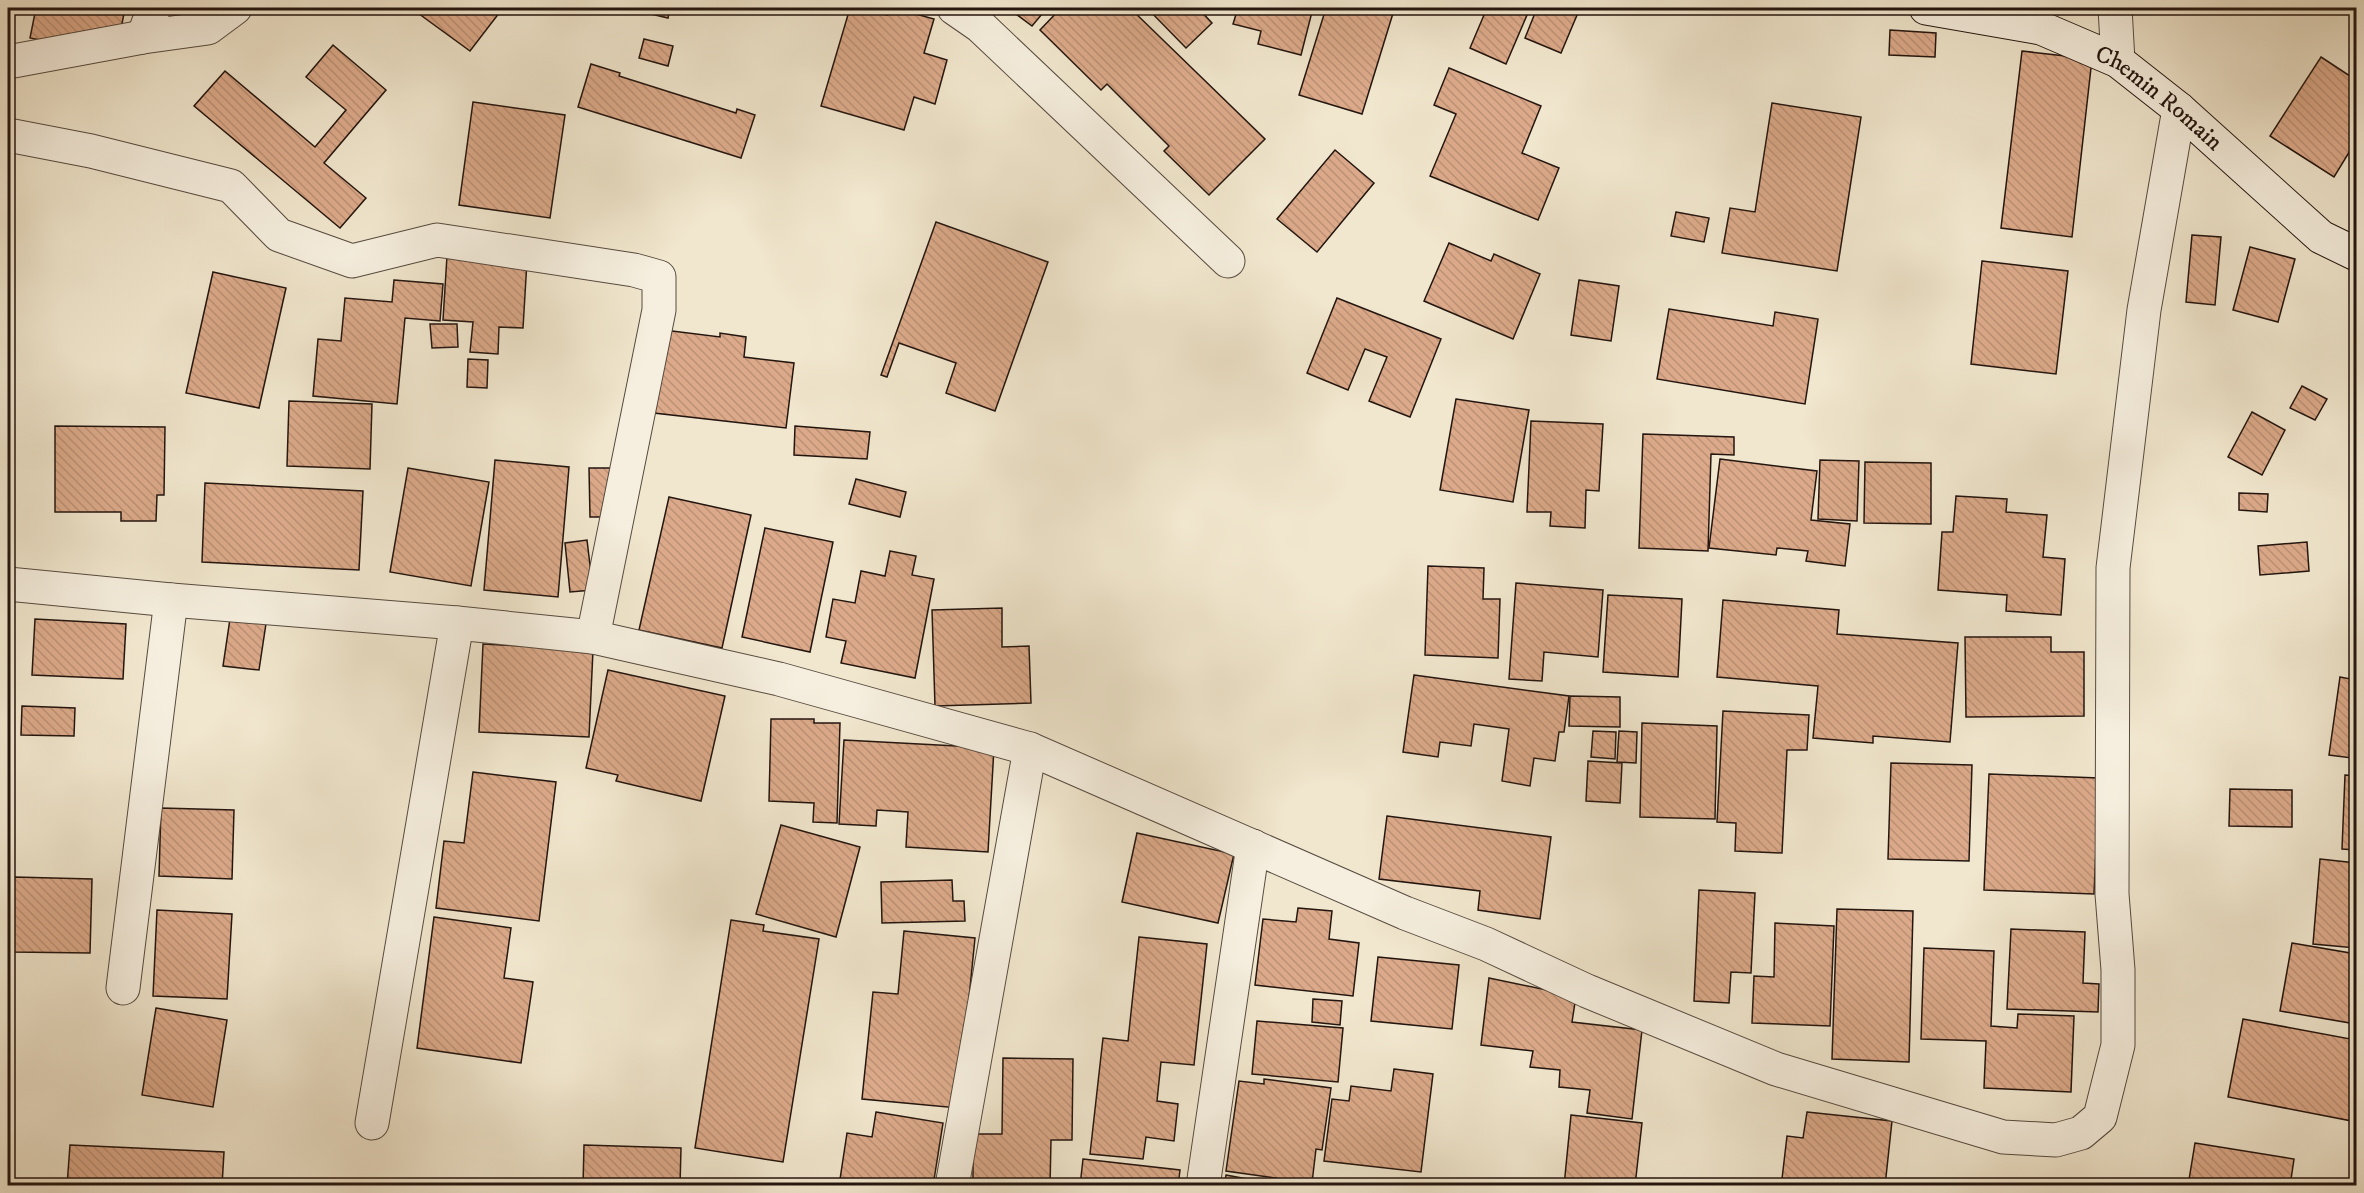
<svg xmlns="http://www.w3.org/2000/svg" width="2364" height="1193" font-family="'IM FELL DW Pica',serif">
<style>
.building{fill:url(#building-back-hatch);stroke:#23150f;stroke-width:1.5}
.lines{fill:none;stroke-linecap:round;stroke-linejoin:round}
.street-casing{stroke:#564a3f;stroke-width:35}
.secondary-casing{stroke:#23150f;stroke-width:35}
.street{stroke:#f6efdf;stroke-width:33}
.secondary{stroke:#f6efdf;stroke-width:33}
.labels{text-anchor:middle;stroke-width:4.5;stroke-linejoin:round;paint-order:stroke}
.street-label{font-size:24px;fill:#23150f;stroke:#f6efdf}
</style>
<defs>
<pattern id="building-back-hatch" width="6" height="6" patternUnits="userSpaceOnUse" patternTransform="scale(1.5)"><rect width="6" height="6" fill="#dcaa8a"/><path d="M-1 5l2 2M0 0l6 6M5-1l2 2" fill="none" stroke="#bc9176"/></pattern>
</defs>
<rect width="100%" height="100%" fill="#f1e7ce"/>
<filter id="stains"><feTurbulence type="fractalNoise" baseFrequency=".00333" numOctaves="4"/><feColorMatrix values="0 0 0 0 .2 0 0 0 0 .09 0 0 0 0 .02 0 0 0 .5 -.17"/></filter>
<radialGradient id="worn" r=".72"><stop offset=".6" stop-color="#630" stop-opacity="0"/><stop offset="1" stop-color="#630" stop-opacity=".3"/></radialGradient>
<g class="building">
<path d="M36,8H125L121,29L65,45L30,38Z"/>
<path d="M411,8H503L470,51Z"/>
<path d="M626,8H670L668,18Z"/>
<path d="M850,8H860L887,15L889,8H894L934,19L924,53L947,60L935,104L914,97L904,130L821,106Z"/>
<path d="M1008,8H1047L1032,26Z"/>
<path d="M1061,8H1130L1265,139L1209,195L1164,151L1169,146L1107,84L1101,90L1040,30Z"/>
<path d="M1147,8H1198L1212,23L1186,48Z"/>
<path d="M1238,8H1313L1301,55L1258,44L1261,31L1233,24Z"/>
<path d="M1326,8H1384L1394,10L1362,114L1299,95Z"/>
<path d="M1466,8H1530L1506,64L1470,48L1484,15Z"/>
<path d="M1537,8H1580L1561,53L1525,38Z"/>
<path d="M1890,30L1936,33L1935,57L1889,55Z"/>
<path d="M644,39L673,46L668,66L639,58Z"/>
<path d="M333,45L386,90L324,163L366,198L340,228L194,106L225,71L315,147L346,110L306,77Z"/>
<path d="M2022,51L2092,59L2072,237L2001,228Z"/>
<path d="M2321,57L2356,80V141L2334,177L2270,136Z"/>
<path d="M591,64L620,73L619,76L736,113L737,109L755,115L741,158L578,107Z"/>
<path d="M1449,68L1541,106L1522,153L1559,168L1538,220L1430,176L1456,114L1434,105Z"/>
<path d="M473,102L565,115L550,218L459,205Z"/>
<path d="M1772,103L1861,117L1837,271L1722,253L1730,208L1755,212Z"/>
<path d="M1335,150L1374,183L1317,252L1277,219Z"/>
<path d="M1676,212L1709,218L1704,242L1671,236Z"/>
<path d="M936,222L1048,262L995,411L946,393L956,363L899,343L887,377L881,375Z"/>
<path d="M2192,235L2221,237L2215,305L2186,302Z"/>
<path d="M1449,243L1491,261L1494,254L1540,274L1513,339L1424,301Z"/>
<path d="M2250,247L2295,259L2278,322L2233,310Z"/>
<path d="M447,256L527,261L523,328L499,327L498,354L470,352L473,322L443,320Z"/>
<path d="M1982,261L2068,271L2056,374L1971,364Z"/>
<path d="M213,272L286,288L259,408L186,393Z"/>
<path d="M394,280L443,284L440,321L405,318L397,404L313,396L318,339L341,341L345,298L392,302Z"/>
<path d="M1579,280L1619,286L1611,341L1571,335Z"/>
<path d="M1337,298L1441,339L1410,417L1369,401L1387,357L1365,349L1348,390L1307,373Z"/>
<path d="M1669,309L1773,326L1775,312L1818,319L1805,404L1657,379Z"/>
<path d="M430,324H457L458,347L432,348Z"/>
<path d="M664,330L720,337V333L746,337L744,357L794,363L786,428L654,413Z"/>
<path d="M468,359L488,360L487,388L467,387Z"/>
<path d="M2302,386L2327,399L2315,420L2290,408Z"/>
<path d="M1456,399L1529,410L1513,502L1440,490Z"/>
<path d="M289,401L372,404L370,469L287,466Z"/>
<path d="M2252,412L2285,430L2262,475L2228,457Z"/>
<path d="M1531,421L1603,424L1599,491L1586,490L1585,528L1550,526L1551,512H1527Z"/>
<path d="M55,426L165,427L164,495H157L156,521H121V512H55Z"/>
<path d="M795,426L870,432L867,459L794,455Z"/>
<path d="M1643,434L1734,437V455L1711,454L1708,551L1639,548Z"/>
<path d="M1720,459L1817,471L1811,520L1850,524L1845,566L1806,561L1808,551L1777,548L1776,555L1709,548Z"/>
<path d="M495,460L569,467L558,597L484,590Z"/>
<path d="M1820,460L1859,461L1857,521L1818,519Z"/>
<path d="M1865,462L1931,463V524L1864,523Z"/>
<path d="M408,468L489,482L471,586L390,572Z"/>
<path d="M589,468H616V517H590Z"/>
<path d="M856,479L906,492L900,517L849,504Z"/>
<path d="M205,483L363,491L359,570L202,562Z"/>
<path d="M2239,493L2268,494L2267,512L2239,510Z"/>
<path d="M1956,496L2007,499L2006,512L2047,515L2043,557L2065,559L2061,615L2006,611L2007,595L1938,590L1942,532H1953Z"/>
<path d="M669,497L751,515L722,648L639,630Z"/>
<path d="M765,528L833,542L810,652L742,637Z"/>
<path d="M587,540L593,590L570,592L565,543Z"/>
<path d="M2307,542L2309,571L2260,575L2258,546Z"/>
<path d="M890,551L916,556L912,575L934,579L915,678L841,663L846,641L826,637L833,599L855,603L861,571L885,576Z"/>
<path d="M1428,566L1484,568L1483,599H1500L1498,658L1425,655Z"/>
<path d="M1516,583L1603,590L1598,657L1544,652L1542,681L1509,679Z"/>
<path d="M8,586H13L8,686Z"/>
<path d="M1608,595L1682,599L1678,677L1603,672Z"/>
<path d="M1723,600L1839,610L1837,634L1958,643L1950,742L1873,736V743L1813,738L1818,686L1717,677Z"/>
<path d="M1002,608V647L1029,646L1031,703L935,706L932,610Z"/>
<path d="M231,612L267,617L259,670L223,666Z"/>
<path d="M35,619L126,624L123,679L32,675Z"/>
<path d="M1965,637H2051V652H2084V716L1966,717Z"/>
<path d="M483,644L593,650L589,737L479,732Z"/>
<path d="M608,670L725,696L701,801L616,781L618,775L586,768Z"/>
<path d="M1414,675L1569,696L1564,732H1559L1555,761L1534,758L1530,786L1502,781L1509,729L1474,724L1471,746L1440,742L1438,757L1403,752Z"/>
<path d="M2340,677L2356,680V727L2352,758L2329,755Z"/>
<path d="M1570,696L1620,697V727L1569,726Z"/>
<path d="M22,706L75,708L74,736L21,735Z"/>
<path d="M1723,711L1809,715L1807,750H1787L1782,853L1735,851L1736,823L1717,822Z"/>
<path d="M771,719H814V723H840L837,823L813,822L814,803L769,801Z"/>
<path d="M1642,723L1717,726L1715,819L1640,817Z"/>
<path d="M1593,731L1616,732L1615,759L1591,757Z"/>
<path d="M1619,731L1637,732L1636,763L1617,762Z"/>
<path d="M844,740L994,748L988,852L906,847L908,812L877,810L876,826L839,824Z"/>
<path d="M1588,761L1622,763L1620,803L1586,801Z"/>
<path d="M1891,763L1972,765L1969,861L1888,859Z"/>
<path d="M473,772L556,782L539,921L436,908L444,841L464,843Z"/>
<path d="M1989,774L2099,778L2094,894L1984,890Z"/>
<path d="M2345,775L2356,776V850L2342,849Z"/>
<path d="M2230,789L2292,790V827L2229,826Z"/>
<path d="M161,808L234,810L232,879L159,876Z"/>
<path d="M1387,816L1551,837L1540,919L1478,910L1480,891L1379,879Z"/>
<path d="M781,825L860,847L836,937L756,914Z"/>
<path d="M1137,833L1234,854L1218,923L1122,902Z"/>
<path d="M2320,859L2356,863V948L2313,944Z"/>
<path d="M14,877L92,879L90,953L12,952Z"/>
<path d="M952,880L953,901H964L965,921L882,923L881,882Z"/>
<path d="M1699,890L1755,893L1751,973L1731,972L1729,1003L1694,1001Z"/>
<path d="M1298,908L1332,911L1329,939L1359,943L1353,996L1255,985L1263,919L1296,922Z"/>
<path d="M1837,909L1913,911L1909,1062L1832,1059Z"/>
<path d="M157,910L232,914L227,999L153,996Z"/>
<path d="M434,917L511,928L504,978L533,982L521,1063L417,1048Z"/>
<path d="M731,920L764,925L763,931L819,939L783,1162L695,1148Z"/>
<path d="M1775,923L1834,926L1830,1026L1752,1023L1754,976L1774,977Z"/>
<path d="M2011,929L2085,932L2083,983L2099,984L2098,1012L2007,1009Z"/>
<path d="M904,931L975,938L958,1108L862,1099L873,992L898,994Z"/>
<path d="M1139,937L1207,944L1194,1065L1161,1062L1157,1101L1178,1104L1174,1141L1146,1137L1143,1159L1090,1154L1103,1038L1128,1041Z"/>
<path d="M2292,943L2356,954V1024L2280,1011Z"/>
<path d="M1924,948L1994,951L1991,1026L2017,1028L2018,1014L2074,1016L2071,1092L1984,1088L1986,1041L1921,1039Z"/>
<path d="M1378,957L1459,965L1452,1029L1371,1021Z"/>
<path d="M1489,978L1576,996L1572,1022L1642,1030L1632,1119L1587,1113L1590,1090L1559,1087L1560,1070L1530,1067L1533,1051L1481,1045Z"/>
<path d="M1313,999L1342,1001L1340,1025L1312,1022Z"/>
<path d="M156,1008L227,1020L213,1107L142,1095Z"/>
<path d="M2243,1019L2356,1040V1097L2352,1121L2228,1097Z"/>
<path d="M1257,1021L1343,1028L1338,1082L1252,1074Z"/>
<path d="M1003,1058L1073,1059L1072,1140H1051L1050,1186H973V1134H1002Z"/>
<path d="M1394,1069L1433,1074L1421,1172L1324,1161L1332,1099L1349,1101L1351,1086L1391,1091Z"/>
<path d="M1264,1079L1331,1088L1322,1150L1316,1149L1312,1183L1226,1171L1239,1081L1264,1084Z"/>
<path d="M876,1112L943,1123L933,1186H839L847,1133L872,1137Z"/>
<path d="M1807,1112L1892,1121L1885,1186L1838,1185L1782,1179L1787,1136L1803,1138Z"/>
<path d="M1571,1115L1642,1123L1635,1186H1564Z"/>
<path d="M2195,1143L2294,1159L2290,1186H2188Z"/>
<path d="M70,1145L224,1152L222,1186H67Z"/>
<path d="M584,1145L681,1148L680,1186H583Z"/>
<path d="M1083,1159L1180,1170L1178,1186H1080Z"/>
<path d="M1226,1175L1286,1186H1224Z"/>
</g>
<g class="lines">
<g class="street-casing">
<g id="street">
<path d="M954,8L980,26L1228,261"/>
<path d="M2115,8L2118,61"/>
<path d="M143,37L154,8"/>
<path d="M8,62L143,37L208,28L235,8"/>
<path d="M8,135L91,151L231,186L279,235L352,261L437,240L634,270L659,277V310L593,637"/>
<path d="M8,584L171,600L457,623L593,637L779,679L1030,749L1405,913L1486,944L1587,991L1776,1069L2003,1137L2056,1140L2081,1133L2100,1117L2118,1045V970L2112,894L2113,568L2144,310L2179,109"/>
<path d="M123,988L171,600"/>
<path d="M372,1123L457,623"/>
<path d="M952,1186L1030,749"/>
<path d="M1203,1186L1253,846"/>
</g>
</g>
<g class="secondary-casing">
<g id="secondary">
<path id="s1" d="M1926,8L2041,28L2118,61L2179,109L2321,237L2356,254"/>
</g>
</g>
<use href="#street" class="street"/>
<use href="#secondary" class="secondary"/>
</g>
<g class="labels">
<g class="street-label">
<text dy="8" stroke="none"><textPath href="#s1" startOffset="255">Chemin Romain</textPath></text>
</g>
</g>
<rect width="2364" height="1193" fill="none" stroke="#f1e7ce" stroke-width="30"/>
<rect x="9" y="9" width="2346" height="1175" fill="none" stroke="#23150f" stroke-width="3"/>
<rect x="15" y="15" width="2334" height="1163" fill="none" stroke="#23150f" stroke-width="1.5"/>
<rect width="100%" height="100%" filter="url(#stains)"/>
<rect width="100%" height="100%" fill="url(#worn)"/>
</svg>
